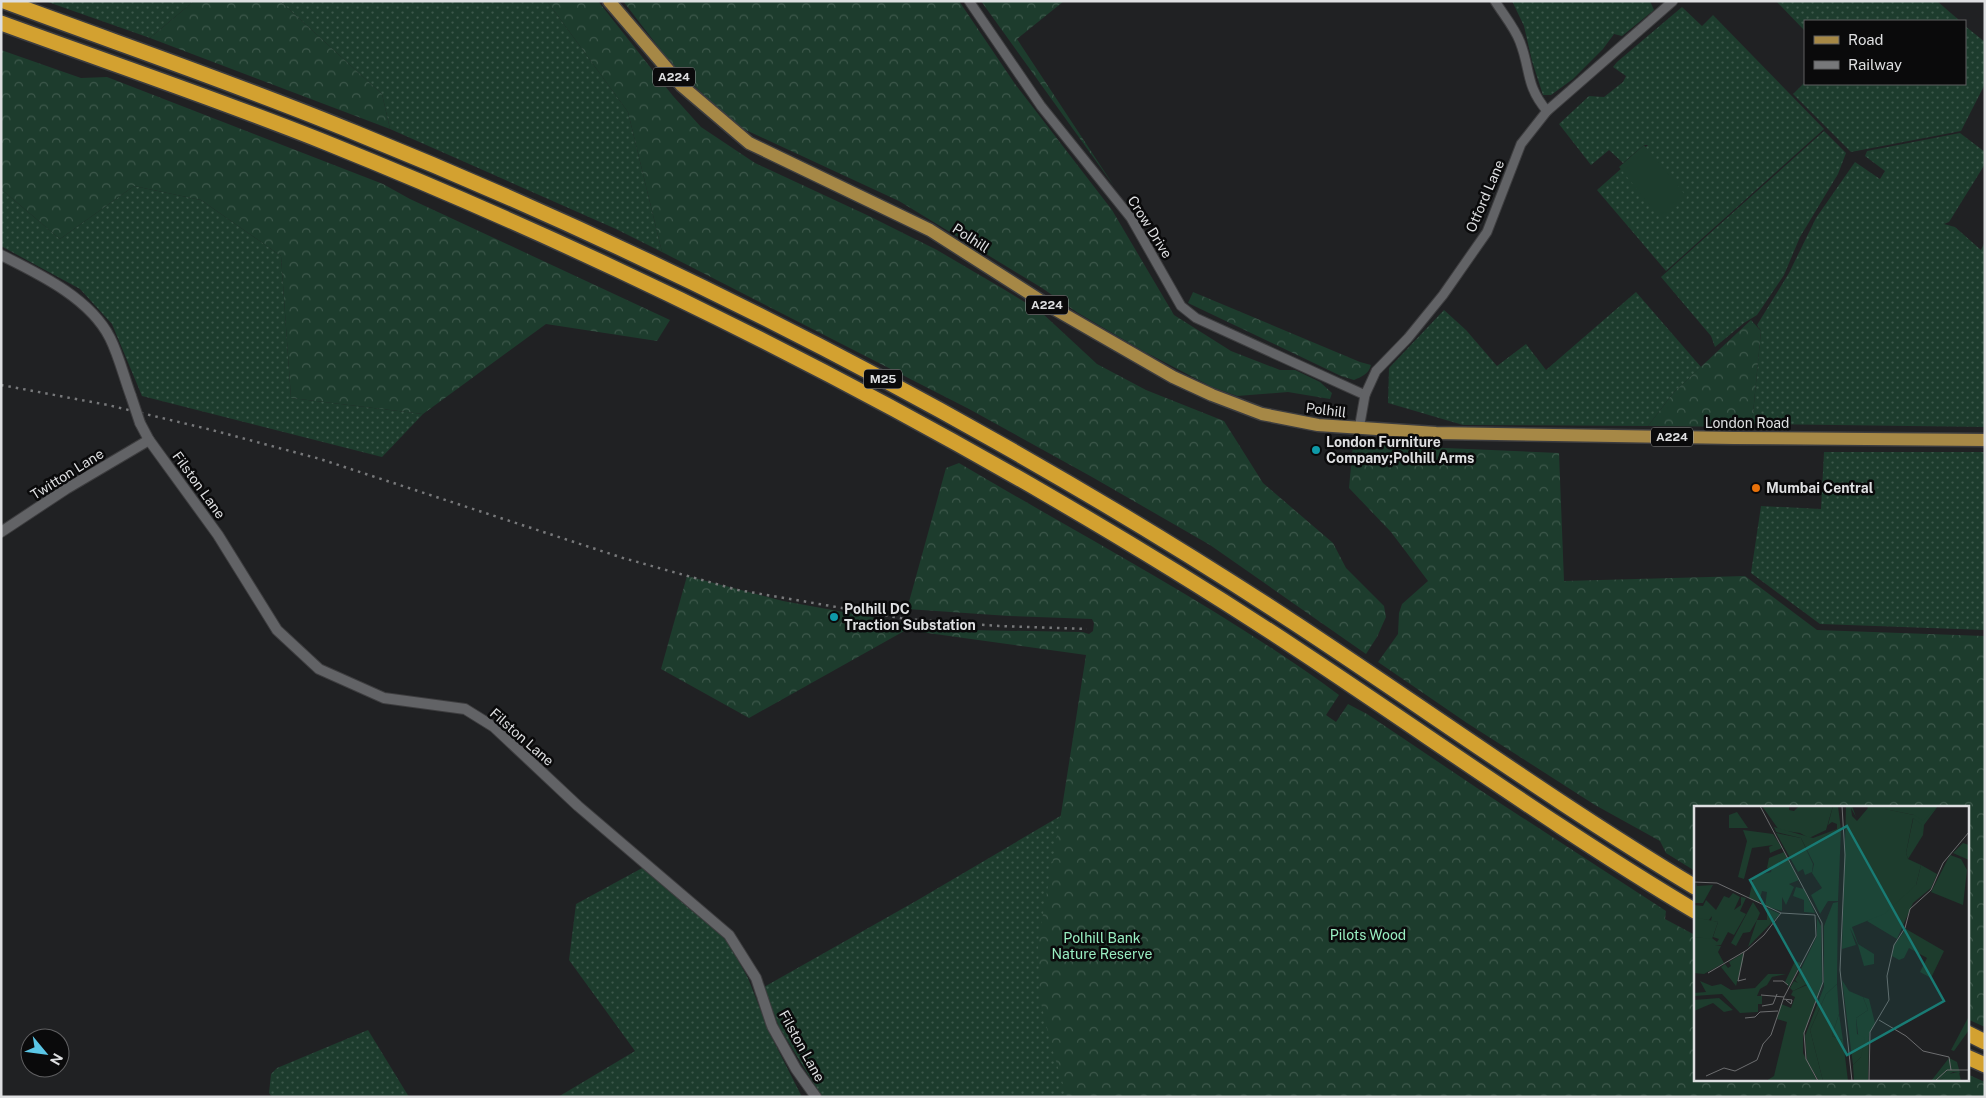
<svg xmlns="http://www.w3.org/2000/svg" width="1986" height="1098" font-family="'Public Sans',sans-serif">
<style>
.grass{fill:url(#grass-dots)}
.forest{fill:url(#forest-crowns)}
.pitch{fill:#1d3c2d}
.lines{fill:none;stroke-linecap:round;stroke-linejoin:round}
.minor-casing{stroke:#3d3d3f;stroke-width:11}
.tertiary-casing{stroke:#3d3d3f;stroke-width:12}
.primary-casing{stroke:#3d3d3f;stroke-width:15}
.motorway-casing{stroke:#3d3d3f;stroke-width:18}
.minor{stroke:#626366;stroke-width:9}
.tertiary{stroke:#626366;stroke-width:10}
.primary{stroke:#a68846;stroke-width:12}
.motorway{stroke:#d3a130;stroke-width:15}
.rail{stroke:#77787a;stroke-width:2.5;stroke-dasharray:2.5 5;stroke-linecap:butt}
.tertiary-bridge-casing{stroke:#3d3d3f;stroke-width:12;stroke-linecap:butt}
.tertiary-bridge{stroke:#626366;stroke-width:10}
.culture-dot{fill:#0f9aa8;stroke:#0a0a0b;stroke-width:2}
.food-dot{fill:#e8710a;stroke:#0a0a0b;stroke-width:2}
.labels{text-anchor:middle;stroke-width:5;stroke-linejoin:round;paint-order:stroke}
.shield{fill:#0a0a0b;stroke:#9e9fa1;stroke-width:1}
.shield-label{font-size:12px;font-weight:bold;fill:#dedfe1}
.street-label{font-size:14px;fill:#dedfe1;stroke:#0a0a0b}
.poi-label{font-size:14px;font-weight:bold;fill:#dedfe1;stroke:#0a0a0b;text-anchor:start}
.park-label{font-size:14px;fill:#99efc2;stroke:#0a0a0b}
.inset-road{fill:none;stroke:#6c6d6f;stroke-width:1}
.view{fill:#197b74;fill-opacity:0.15;stroke:#197b74;stroke-width:2.5}
.inset-edge{fill:none;stroke:#dedfe1;stroke-width:2.5}
</style>
<defs>
<pattern id="grass-dots" width="8" height="8" patternUnits="userSpaceOnUse" patternTransform="scale(1.25)"><rect width="8" height="8" fill="#1d3c2d"/><path d="M2 2h.1M6 6h.1" fill="none" stroke="#3d584b" stroke-width="1.8" stroke-linecap="round"/></pattern>
<pattern id="forest-crowns" width="20" height="18" patternUnits="userSpaceOnUse" patternTransform="scale(1.25)"><rect width="20" height="18" fill="#1d3c2d"/><path d="M2 6a3 3 0 1 1 6 0M12 15a3 3 0 1 1 6 0" fill="none" stroke="#3d584b"/></pattern>
</defs>
<rect width="100%" height="100%" fill="#202123"/>
<g class="grass">
<path d="M45,1H194L150,38Z"/>
<path d="M280,1H547L628,112L662,252L616,229L390,129L382,94Z"/>
<path d="M1512,1H1650L1654,10L1622,36L1614,34L1603,49L1573,79L1551,95H1543L1532,61L1524,26Z"/>
<path d="M1776,1H1937L1960,21H1805V31Z"/>
<path d="M1682,7L1702,26L1713,15L1824,129L1666,271L1597,190L1648,145H1644L1623,163L1609,150L1591,165L1559,124L1589,96L1604,97L1623,82L1626,76L1613,67L1617,62Z"/>
<path d="M1965,26L1985,42V84L1961,131L1851,152L1793,94L1805,82V84H1965Z"/>
<path d="M1824,131L1846,153L1838,174L1800,237L1784,275L1757,315L1744,323L1715,347L1711,336L1661,277Z"/>
<path d="M1960,133L1985,152V164L1949,222L1944,224L1955,227L1981,250L1985,242V427L1752,424L1761,331L1757,325L1789,273L1816,218L1855,162L1880,179L1885,171L1865,156L1867,151Z"/>
<path d="M134,186L201,200L281,256L291,398L423,414L382,457L142,396L112,324L80,289L1,246V189L60,239Z"/>
<path d="M1636,292L1701,367L1674,392L1648,426L1463,425L1388,403L1389,368L1444,310L1466,330L1497,366L1526,344L1546,370Z"/>
<path d="M1824,452H1985V630L1820,624L1751,573L1761,506L1821,509Z"/>
<path d="M1062,815L1154,1097H822L779,1027L764,987L916,901Z"/>
<path d="M644,867L726,939L748,978L770,1034L802,1097H558L635,1051L569,960L576,904Z"/>
<path d="M368,1030L409,1097H272L269,1093L271,1074L277,1068Z"/>
</g>
<g class="forest">
<path d="M194,1H280L382,94L390,129L150,38Z"/>
<path d="M547,1H598L673,96L701,127L755,163L869,216L937,250L1005,290L1041,312L1097,364L1146,390L1224,421L1263,483L1333,543L1346,568L1384,606L1386,617L1377,637L1366,654L1210,545L1092,477L969,409L662,252L628,112Z"/>
<path d="M623,1H959L1015,84L1112,210L1174,315L1231,351L1280,370H1295L1320,382L1332,393L1330,399L1288,392L1237,396L1212,387L1143,351L1078,313L1042,288L899,201L737,126L673,66Z"/>
<path d="M981,1H1064L1017,39L1114,186Z"/>
<path d="M1,50L81,78L107,77L383,184L410,199L670,320L657,341L546,324L423,414L291,398L281,256L201,200L134,186L60,239L1,189Z"/>
<path d="M1193,292L1360,362L1371,365C1369,374 1361,377 1354,380L1341,376L1188,303Z"/>
<path d="M1751,320L1761,331L1752,424L1747,427L1648,426L1674,392Z"/>
<path d="M1353,444L1559,453L1564,581L1745,576L1817,630L1985,636V1027L1967,1019V807H1695V871L1666,853L1660,841L1595,805L1467,723L1378,662L1398,634L1399,613L1402,604L1428,581L1391,532L1349,488Z"/>
<path d="M959,463C1085,538 1221,608 1339,695L1326,715L1336,722L1348,704L1367,714L1480,790L1666,911L1665,919L1695,935V1079H1967V1074L1985,1082V1097H1067L1052,1048L1040,999L1038,942L1061,814L1086,655L906,630L749,718L661,669L687,576L783,601L904,623L968,630L1082,632L1089,634L1093,631L1094,623L1092,619L1009,616L907,609L946,468Z"/>
</g>
<path class="pitch" d="M1644,145L1687,197L1662,220L1619,167Z"/>
<g class="lines">
<g class="minor-casing">
<g id="minor">
<path d="M969,1L1041,106L1131,218L1181,306L1196,318L1365,395"/>
<path d="M1495,1C1503,14 1515,28 1520,42C1531,70 1525,85 1547,111"/>
<path d="M1359,429L1365,395L1376,371L1408,338L1443,295L1487,232L1521,144L1547,111L1673,1"/>
</g>
</g>
<g class="tertiary-casing">
<g id="tertiary">
<path d="M1,255C39,274 90,298 110,338C119,356 124,377 131,396"/>
<path d="M140,423L149,440L218,535L277,630L319,669L384,698L465,709L494,727L578,806L729,935L756,978L772,1026L796,1069L816,1097"/>
<path d="M1,532L66,489L149,440"/>
</g>
</g>
<g class="primary-casing">
<path id="primary" d="M609,1L682,86L749,143L930,230L1046,304L1173,377L1212,395L1262,414L1318,425L1436,433L1734,438L1985,440"/>
</g>
<g class="motorway-casing">
<g id="motorway">
<path d="M4,1C122,45 240,85 356,133C576,222 790,325 997,442C1098,499 1197,559 1293,622C1427,710 1557,804 1695,887"/>
<path d="M1,23C110,63 220,100 327,143C575,243 815,360 1046,494C1132,544 1217,596 1300,651C1432,738 1559,830 1695,911"/>
<path d="M1967,1033L1985,1042"/>
<path d="M1967,1057L1985,1065"/>
</g>
</g>
<use href="#minor" class="minor"/>
<use href="#tertiary" class="tertiary"/>
<use href="#primary" class="primary"/>
<use href="#motorway" class="motorway"/>
<path class="rail" d="M1,385L108,405L212,430L320,459L623,558L738,590L906,619L999,626L1087,629"/>
<g class="tertiary-bridge-casing">
<path id="tertiary-bridge" d="M131,396L140,423"/>
</g>
<use href="#tertiary-bridge" class="tertiary-bridge"/>
</g>
<g class="culture-dot">
<circle cx="1316" cy="450" r="5"/>
<circle cx="834" cy="617" r="5"/>
</g>
<circle class="food-dot" cx="1756" cy="488" r="5"/>
<g class="labels">
<g class="shield">
<rect x="653" y="67.5" width="42" height="19" rx="4"/>
<rect x="1026" y="295.5" width="42" height="19" rx="4"/>
<rect x="864" y="369.5" width="38" height="19" rx="4"/>
<rect x="1651" y="427.5" width="42" height="19" rx="4"/>
</g>
<g class="shield-label">
<text x="674" y="81">A224</text>
<text x="1047" y="309">A224</text>
<text x="883" y="383">M25</text>
<text x="1672" y="441">A224</text>
</g>
<g class="street-label">
<text transform="translate(1485 196) rotate(-67)" y="5">Otford Lane</text>
<text transform="translate(1150 227) rotate(58)" y="5">Crow Drive</text>
<text transform="translate(971 238) rotate(33)" y="5">Polhill</text>
<text transform="translate(1326 410) rotate(7)" y="5">Polhill</text>
<text x="1747" y="428">London Road</text>
<text transform="translate(67 474) rotate(-32)" y="5">Twitton Lane</text>
<text transform="translate(199 485) rotate(54)" y="5">Filston Lane</text>
<text transform="translate(522 737) rotate(41)" y="5">Filston Lane</text>
<text transform="translate(802 1046) rotate(61)" y="5">Filston Lane</text>
</g>
<g class="poi-label">
<text x="1326" y="447">London Furniture<tspan x="1326" dy="16">Company;Polhill Arms</tspan></text>
<text x="1766" y="493">Mumbai Central</text>
<text x="844" y="614">Polhill DC<tspan x="844" dy="16">Traction Substation</tspan></text>
</g>
<g class="park-label">
<text x="1368" y="940">Pilots Wood</text>
<text x="1102" y="943">Polhill Bank<tspan x="1102" dy="16">Nature Reserve</tspan></text>
</g>
</g>
<g transform="translate(1694 806)">
<rect width="275" height="275" fill="#202123"/>
<path d="M68,0H95V4L100,5L105,0H139L132,24L115,32L106,27L85,24ZM192,0H244L229,17V29L214,53L212,47L220,9L190,3ZM43,6L54,22H35V9ZM49,24L79,28L88,42L76,47L75,41L79,39L58,42L50,73L44,71L53,35ZM82,27L107,32L119,58L118,66L111,69L109,63L104,66ZM269,37L275,39V54L259,47ZM90,46L105,74L95,78L100,81L92,99L88,91V105L71,100L73,86L68,85L65,97L55,92L60,70L77,66L78,62H73L75,52ZM256,49L267,53L273,64L269,99L237,86ZM227,59L243,68L237,82L219,97L203,133L173,115L217,79H222ZM2,76L3,80L19,79L9,97H1ZM102,81L110,83L121,107L110,106V94L99,90ZM39,87L46,91L40,104L47,99V91L52,92L46,105L52,108L40,129L34,126L27,139H21L27,140L24,146L30,157L10,168L0,167V131L18,132L23,136L25,133L19,131L24,116L17,115L18,110L15,114L0,113V99L9,100L12,94L22,104L30,90L35,92ZM59,96L66,107L63,114H73V102L86,108L54,141L63,114L56,126L49,127L42,140L37,137ZM212,123L250,145L237,172L226,166L233,152L215,142L210,152L205,154L198,150L200,139ZM104,169L113,178L99,185L96,182L100,175L104,177L101,174ZM143,178L145,208L138,230L149,234L154,275H129L116,224L132,188ZM169,191L175,193L181,217L175,228L174,275H160L159,259L167,251L162,212L174,204ZM275,210V224L260,245L257,244ZM265,266L267,275H245L254,268Z" fill="#1d3c2d"/>
<path d="M139,0H144L147,24L144,95H134L126,108L117,89L128,82L118,67L120,58L107,32L82,26L80,21L119,32L143,23V18L138,16L134,19ZM152,0H158L162,11L157,2L158,10L163,15L174,2L172,0H192L191,3L220,9L229,15L244,0L230,19L229,29L227,18L219,12L212,47L214,53L227,59L222,79L190,108L158,121L164,138L180,148V158L170,160L164,139L156,122L162,139L148,143ZM144,96L143,178L132,188L116,224L129,275H125L113,255L111,230L130,181V120L139,97ZM0,111L24,116L18,133L0,131ZM123,112L127,120L128,178L109,230V247L123,275H72L80,270L93,216L83,213L87,198L97,202L101,191L97,189L99,185L113,179L104,169L123,130ZM49,147V155L42,180L27,161L31,158L34,162L37,160L35,156ZM101,155L107,157L95,181L91,176ZM74,168H92L78,171L73,179L66,183L63,190H68V198H64V206L46,207L28,188L0,190V187L12,186L6,175L18,180L27,178L37,184L61,182ZM148,174L155,185L169,191L174,204L162,212L163,228L171,232L167,251L159,259ZM25,192L39,204L30,206L19,197L0,205V194ZM145,208L149,234L138,230ZM255,252L263,256L266,267L259,266L244,275H237Z" fill="#1d3c2d"/>
<path class="inset-road" d="M66,0L128,117L129,176L110,227L112,253L124,275M148,0L151,49L146,164L158,275M0,76L23,77L87,107L121,109M50,146L44,175L52,173M14,167L53,144L70,129L87,107M79,175H89L94,179M67,189L90,191M89,193L98,194L97,198L92,194M68,200L79,198L83,188M51,212L61,211L66,206L84,205M185,214L212,230L229,245L255,251L257,264M12,270L30,262L41,265L63,254L69,238L77,229L90,191L122,130L121,109M175,275L176,226L195,194L193,170L200,139L211,122L216,103L237,84L249,57L275,26M241,275L253,264H275"/>
<path class="view" d="M153,20L250,195L153,249L56,74Z"/>
<rect width="275" height="275" class="inset-edge"/>
</g>
<rect width="1986" height="1098" fill="none" stroke="#dedfe1" stroke-width="5"/>
<rect x="1804" y="20" width="162" height="65" fill="#0a0a0b" stroke="#5f5f61"/>
<rect x="1814" y="36" width="25" height="8" fill="#a68846" stroke="#5f5f61"/>
<text x="1848" y="45" font-size="15" fill="#dedfe1">Road</text>
<rect x="1814" y="61" width="25" height="8" fill="#77787a" stroke="#5f5f61"/>
<text x="1848" y="70" font-size="15" fill="#dedfe1">Railway</text>
<g transform="translate(45 1053) rotate(119)"><circle r="24" fill="#0a0a0b" stroke="#5f5f61"/>
<path d="M0-4L9 19L0 12L-9 19Z" fill="#5bc7e7"/>
<text y="-8" font-size="14" font-weight="bold" text-anchor="middle" fill="#dedfe1">N</text>
</g>
</svg>
